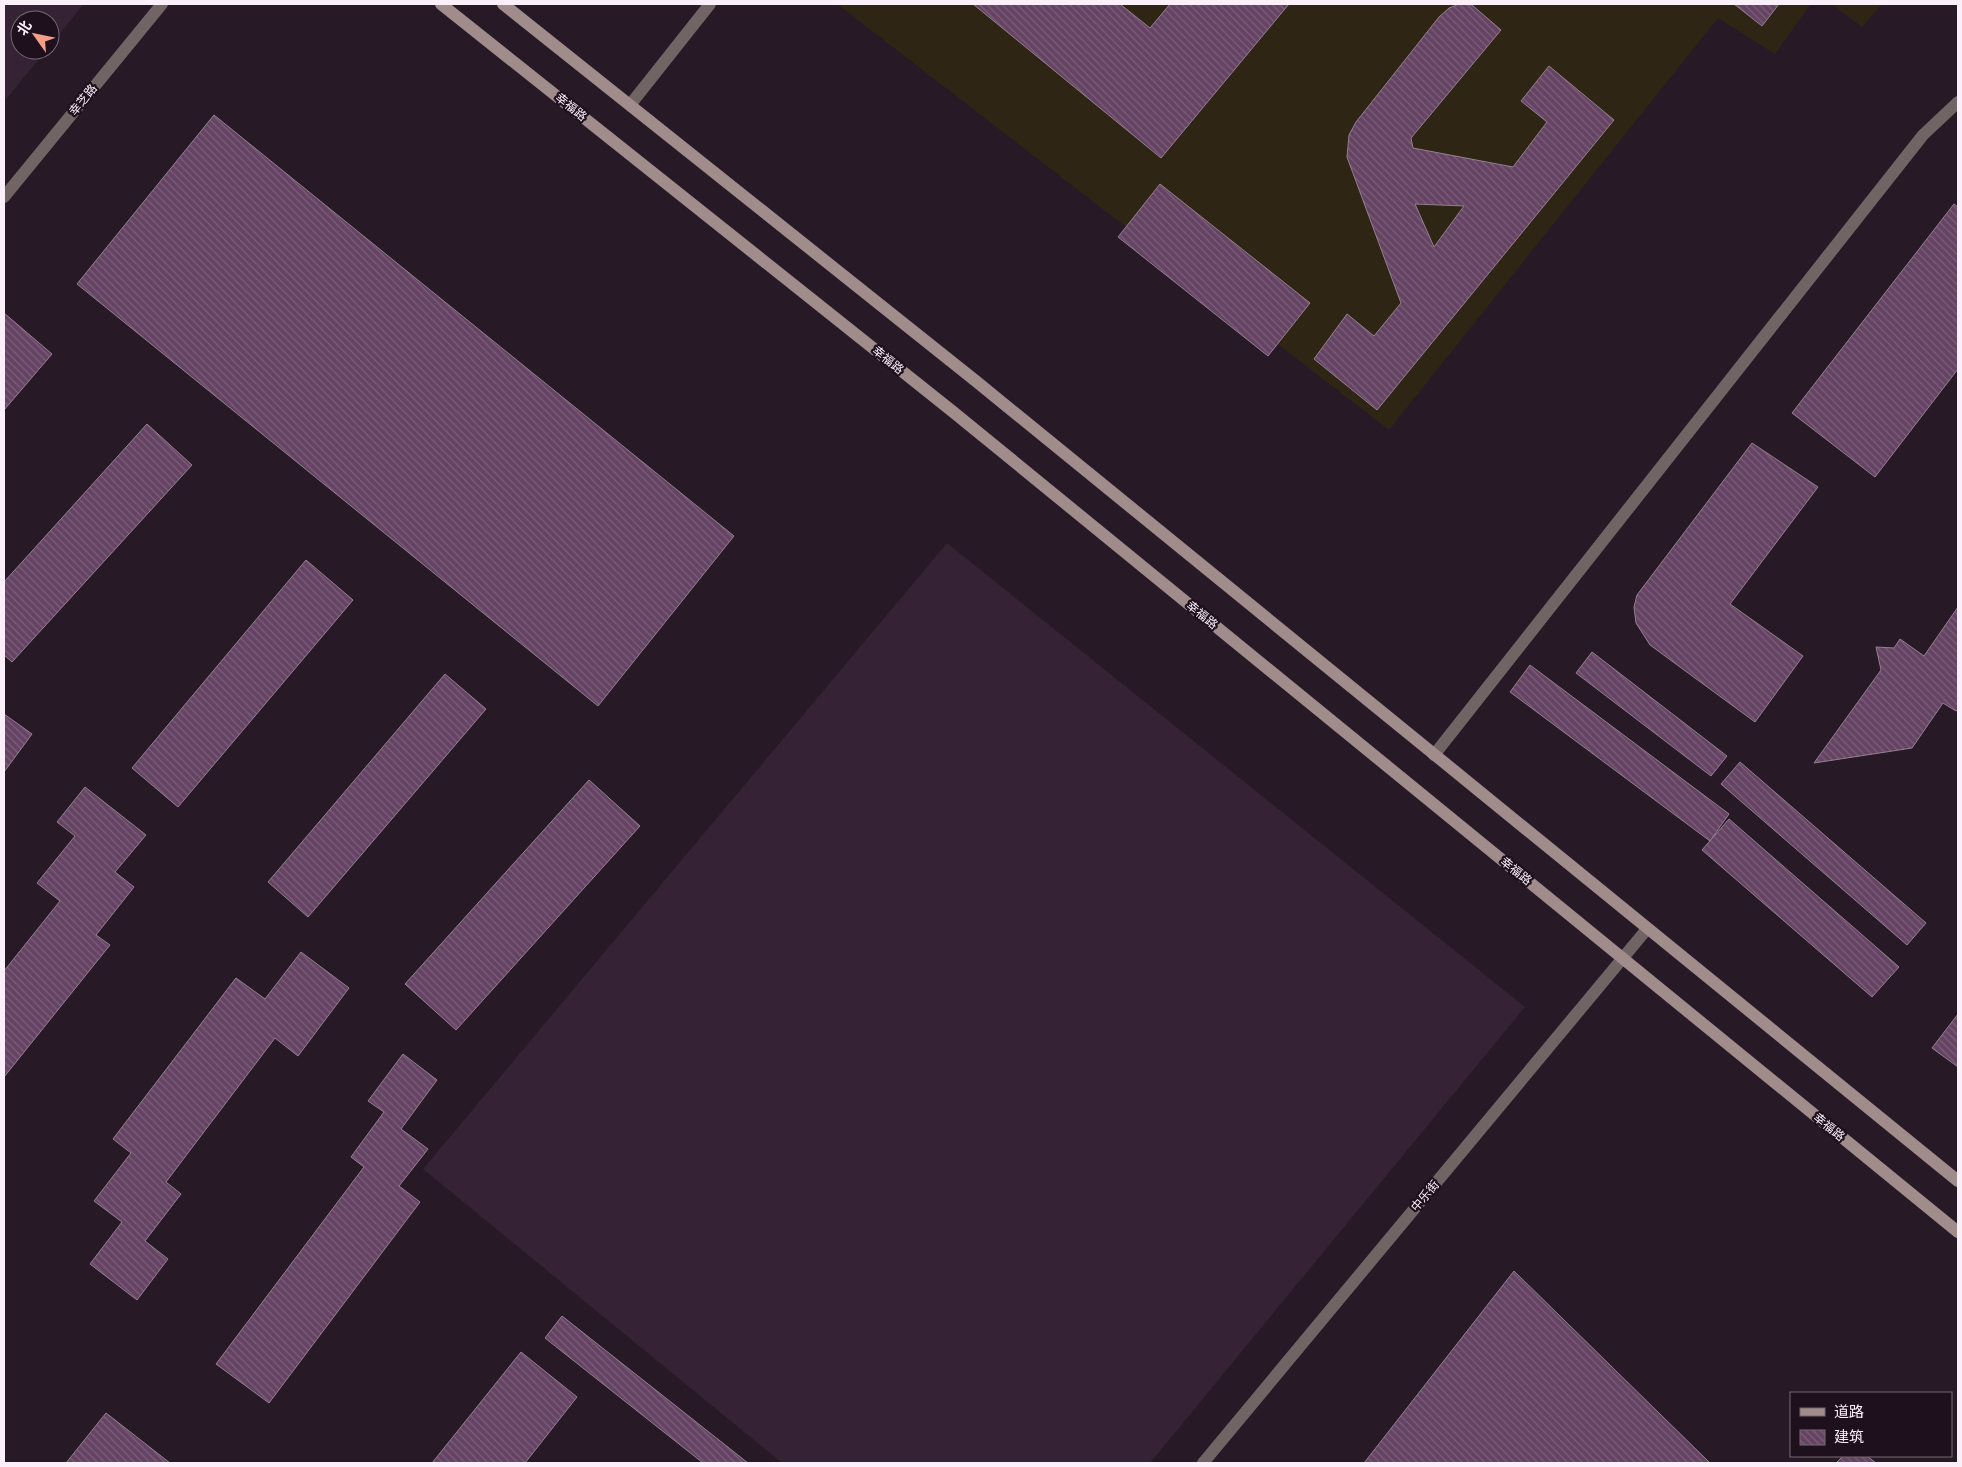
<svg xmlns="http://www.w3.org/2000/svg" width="1962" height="1467" font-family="'PT Sans Narrow','Noto Sans SC',sans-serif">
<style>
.built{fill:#352235}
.education{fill:#2e2515}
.building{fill:url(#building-back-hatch);stroke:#938091;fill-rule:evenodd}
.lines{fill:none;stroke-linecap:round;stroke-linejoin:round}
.service{stroke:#706464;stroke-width:12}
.minor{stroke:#706464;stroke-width:12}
.secondary{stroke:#9f8c8b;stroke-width:12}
.labels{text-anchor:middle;stroke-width:4.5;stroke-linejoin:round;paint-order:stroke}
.street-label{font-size:12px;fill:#fbf0fa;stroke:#1e101d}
</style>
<defs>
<pattern id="building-back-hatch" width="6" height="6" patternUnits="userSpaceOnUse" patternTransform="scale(1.25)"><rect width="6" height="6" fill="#654363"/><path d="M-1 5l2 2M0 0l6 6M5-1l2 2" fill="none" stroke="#7c5e7a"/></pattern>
</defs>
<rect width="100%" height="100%" fill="#281927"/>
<g class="built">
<path d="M4,4H84L50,45V20H20V50H46L4,102Z"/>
<path d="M947,543L1525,1007L1150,1463H782L423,1169Z"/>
</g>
<g class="education">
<path d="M837,4H1811L1775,54L1718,18L1389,430Z"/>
<path d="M1832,4H1882L1862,27Z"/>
</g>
<g class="building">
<path d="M973,4H1120L1150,28L1170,4H1289L1161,158Z"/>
<path d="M1459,4L1472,5L1501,30L1411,138L1413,148L1513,167L1547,122L1521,101L1549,66L1614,120L1377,410L1314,359L1347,314L1374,336L1401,303L1347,157L1349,135L1356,122L1439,17L1449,8ZM1415,204L1464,206L1434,247Z"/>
<path d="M1734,4H1779L1762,26Z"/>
<path d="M214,115L734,536L598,706L77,284Z"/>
<path d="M1160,184L1310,303L1268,356L1118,237Z"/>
<path d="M1954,204L1958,207V369L1875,477L1792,413Z"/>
<path d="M4,313L52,354L4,410Z"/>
<path d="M147,424L192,465L12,662L4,655V582Z"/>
<path d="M1752,443L1818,487L1730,604L1803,656L1755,722L1650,645L1636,623L1634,607L1637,595Z"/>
<path d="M306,560L353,600L178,807L132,768Z"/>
<path d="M1958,607V709L1956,711L1943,703L1912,748L1814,763L1881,670L1876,647L1894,648L1900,639L1924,656Z"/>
<path d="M1592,652L1727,756L1711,776L1576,673Z"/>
<path d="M1530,665L1729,814L1710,841L1510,692Z"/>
<path d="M445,674L486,709L308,917L268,882Z"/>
<path d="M4,714L32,734L4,772Z"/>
<path d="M1740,762L1926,923L1907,945L1721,784Z"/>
<path d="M589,780L640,826L456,1030L405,984Z"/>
<path d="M85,787L146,835L115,872L134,887L96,935L110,945L4,1077V971L60,901L37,883L75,836L57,822Z"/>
<path d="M1729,819L1899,967L1872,997L1702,850Z"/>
<path d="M301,952L349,988L298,1056L275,1038L166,1182L181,1194L145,1241L168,1259L137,1300L90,1264L122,1222L94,1201L131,1153L113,1139L236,978L265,999Z"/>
<path d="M1958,1014V1067L1932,1048Z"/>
<path d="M403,1054L437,1080L401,1129L428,1149L399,1186L420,1202L269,1403L216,1364L364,1167L351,1157L384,1112L368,1101Z"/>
<path d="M1514,1271L1710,1463H1364Z"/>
<path d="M562,1316L748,1463H703L545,1338Z"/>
<path d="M521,1352L577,1397L525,1463H432Z"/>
<path d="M106,1413L170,1463H66Z"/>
<path d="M1843,1456H1867L1876,1463H1836Z"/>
</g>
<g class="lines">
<g class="service">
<path d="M630,105L710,4"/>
<path d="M1434,755L1923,135L1958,102"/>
</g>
<g class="minor">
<path d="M4,197L162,4"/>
<path d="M1203,1463L1647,929"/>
</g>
<g class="secondary">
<path d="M441,4L952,411L1958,1232"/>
<path d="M503,4L977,382L1958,1181"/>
</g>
</g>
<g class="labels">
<g class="street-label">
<text transform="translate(83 100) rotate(-51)" y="4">幸芝路</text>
<text transform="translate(571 107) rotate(39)" y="4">幸福路</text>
<text transform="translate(888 360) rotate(39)" y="4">幸福路</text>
<text transform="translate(1202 615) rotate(39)" y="4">幸福路</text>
<text transform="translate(1516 871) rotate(39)" y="4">幸福路</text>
<text transform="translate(1829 1127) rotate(39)" y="4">幸福路</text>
<text transform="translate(1425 1196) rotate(-50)" y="4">中乐街</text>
</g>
</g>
<rect width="1962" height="1467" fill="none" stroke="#fbf0fa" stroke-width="10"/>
<rect x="1790" y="1392" width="162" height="65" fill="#1e101d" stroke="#766a75"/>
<rect x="1800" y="1408" width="25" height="8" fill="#9f8c8b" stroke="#766a75"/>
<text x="1834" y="1417" font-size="15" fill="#fbf0fa">道路</text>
<rect x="1800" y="1430" width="25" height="15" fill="url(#building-back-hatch)" stroke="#766a75"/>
<text x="1834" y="1442" font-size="15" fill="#fbf0fa">建筑</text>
<g transform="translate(35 35) rotate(303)"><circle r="24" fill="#1e101d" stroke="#766a75"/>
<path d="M0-4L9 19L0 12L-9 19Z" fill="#f49e87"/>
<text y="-8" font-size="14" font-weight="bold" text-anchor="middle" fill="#fbf0fa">北</text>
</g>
</svg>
